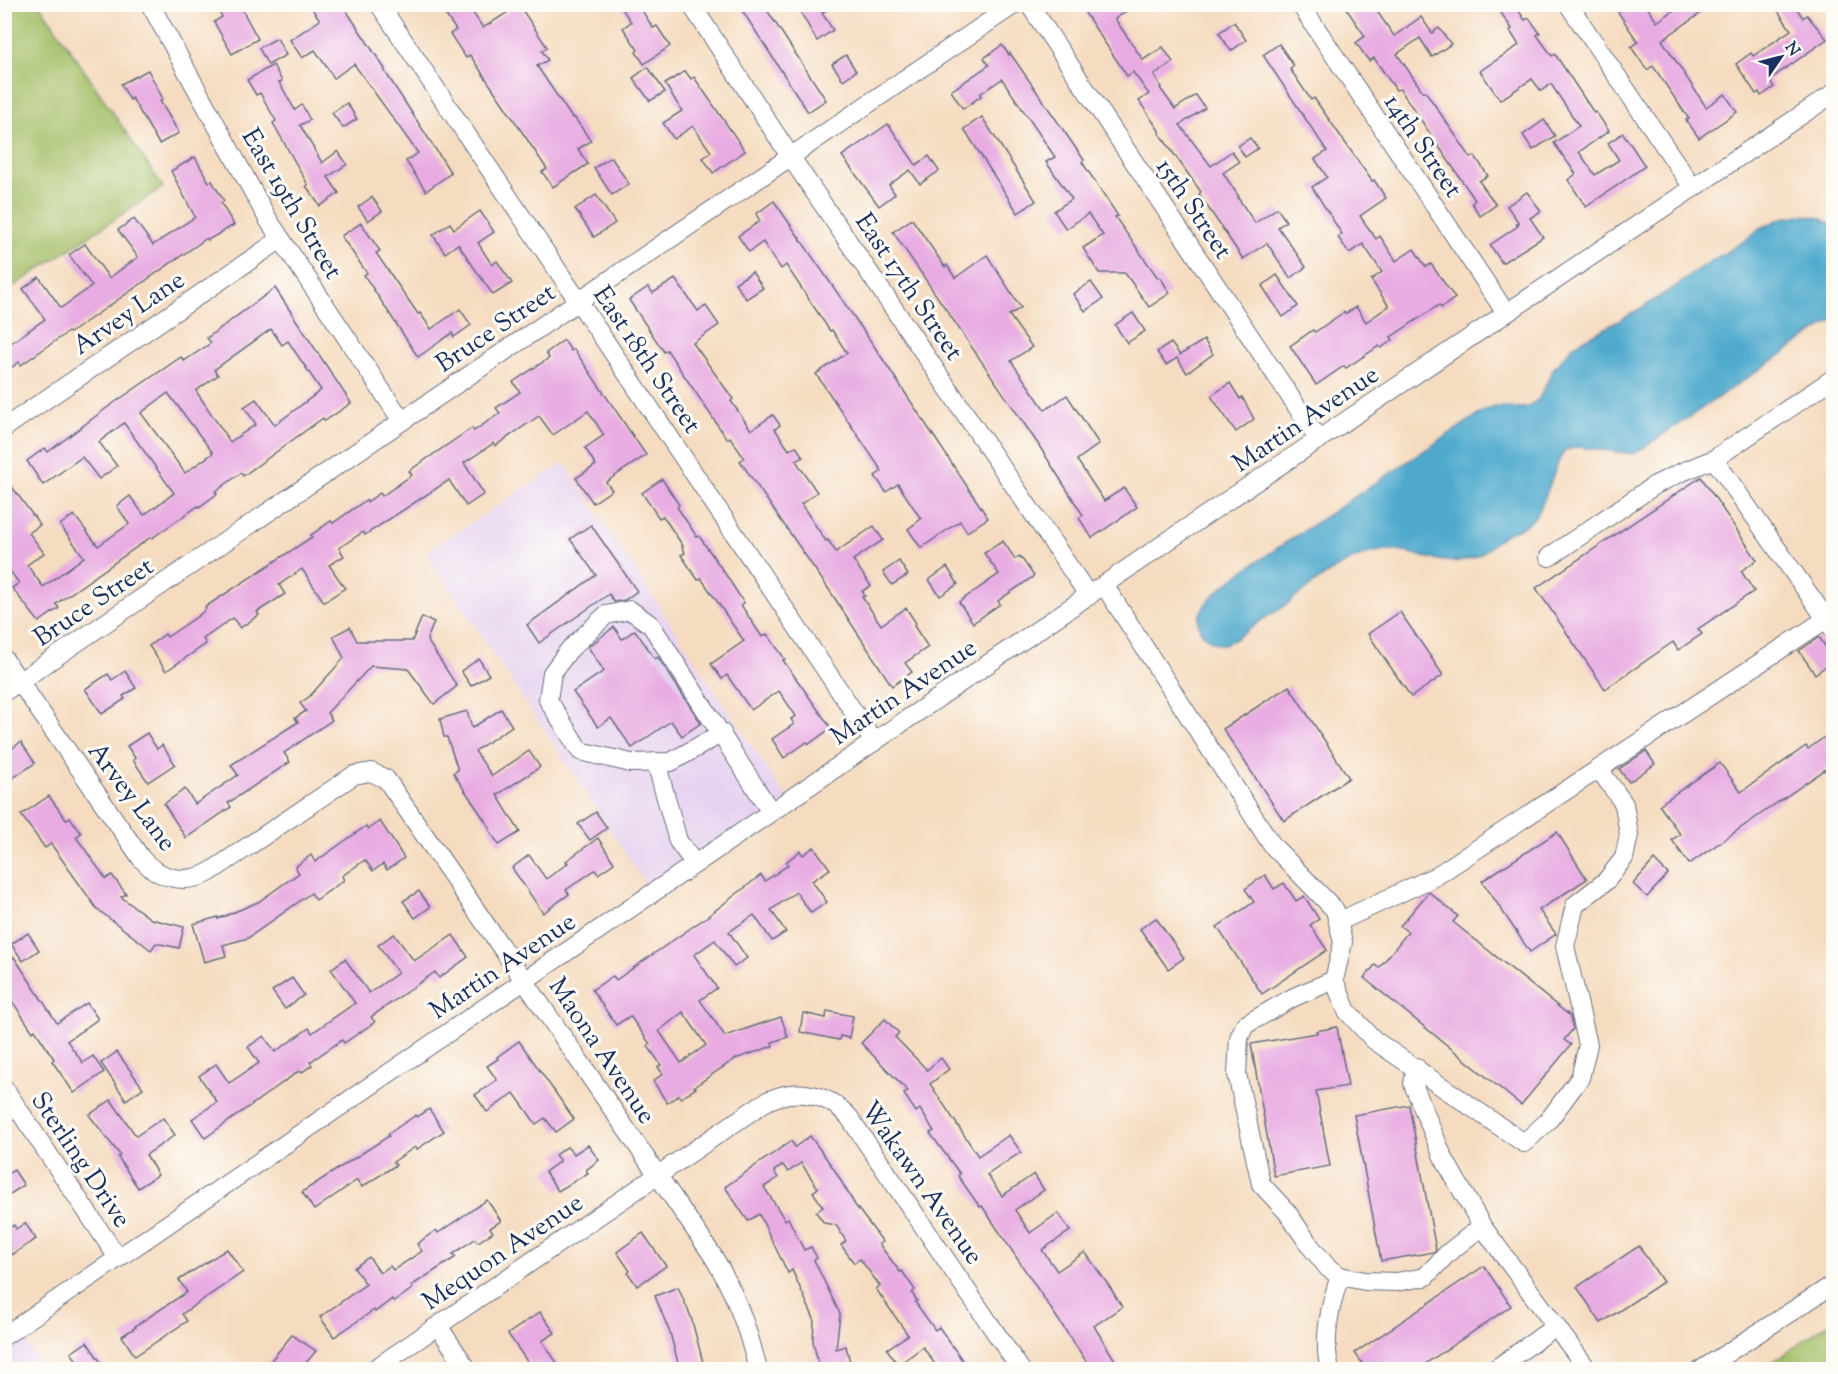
<svg xmlns="http://www.w3.org/2000/svg" width="1838" height="1374" font-family="'Sorts Mill Goudy',serif">
<style>
.built{fill:#e6d2f0}
.green{fill:#a3be65;stroke:#5f7662;stroke-width:1.5}
.water{fill:#50aace;stroke:#366c96;stroke-width:1.5}
.building{fill:#e8ace2;fill-rule:evenodd}
.lines{fill:none;stroke-linecap:round;stroke-linejoin:round}
.minor-casing{stroke:#676c80;stroke-width:20}
.minor{stroke:#fff;stroke-width:18}
.labels{text-anchor:middle;stroke-width:6;stroke-linejoin:round;paint-order:stroke}
.street-label{font-size:26px;fill:#1b2f5e;stroke:#fdfcf7}
</style>
<rect width="100%" height="100%" fill="#fdfcf7"/>
<filter id="ink" filterUnits="userSpaceOnUse"><feTurbulence type="fractalNoise" baseFrequency=".0167" numOctaves="2"/><feDisplacementMap in="SourceGraphic" scale="12" xChannelSelector="R" yChannelSelector="G"/><feConvolveMatrix kernelMatrix="1 2 1 2 8 2 1 2 1" color-interpolation-filters="sRGB"/></filter>
<filter id="wash" filterUnits="userSpaceOnUse"><feTurbulence type="fractalNoise" baseFrequency=".008" numOctaves="4" result="noise"/><feDisplacementMap in="SourceGraphic" scale="24" xChannelSelector="R" yChannelSelector="G"/><feGaussianBlur stdDeviation="1.35" result="paint"/><feColorMatrix in="noise" values="0 0 0 0 0 0 0 0 0 0 0 0 0 0 0 0 0 1.4 0 .05"/><feComposite in="paint" operator="in"/></filter>
<g filter="url(#wash)">
<rect width="100%" height="100%" fill="#f5dcc0"/>
<g class="built">
<path d="M564,463L788,801L652,893L426,552Z"/>
<path d="M16,1327L43,1369L5,1370V1336Z"/>
</g>
<g class="green">
<path d="M5,4L40,5L163,187L5,292Z"/>
<path d="M1833,1320V1369H1763Z"/>
</g>
<path class="water" d="M1802,215L1821,218L1833,225V320L1634,454L1578,447L1565,450C1550,471 1549,501 1532,520C1524,528 1513,530 1504,535C1494,541 1487,552 1475,557C1439,571 1415,547 1381,551C1343,556 1309,588 1279,610C1261,617 1241,639 1224,644C1217,645 1212,642 1207,638C1179,615 1227,584 1243,571L1484,411L1495,407L1526,408L1539,399L1554,368L1574,345L1635,312L1678,285L1698,269L1743,242L1759,229L1782,218Z"/>
<g id="blocks">
<g class="building">
<path d="M215,4H239L258,39L232,54L214,22L222,17Z"/>
<path d="M309,4H342L385,69L384,70L451,173L426,191L406,161L418,153L354,64L334,78L315,50L302,58L290,40L320,20Z"/>
<path d="M438,4H467L483,28L519,5L547,47L542,51L548,60L537,66L572,118L574,117L591,141L578,149L588,164L553,187L542,172L547,169L514,120L470,55L466,58L450,34L456,30Z"/>
<path d="M619,4H638L653,28L657,26L670,46L644,64L636,52L638,50L623,28L631,22Z"/>
<path d="M738,4H763L826,100L808,112Z"/>
<path d="M796,4H835L822,13L833,30L817,41Z"/>
<path d="M1079,4H1136L1115,19L1143,60L1163,47L1173,62L1154,75L1161,87L1160,88L1175,109L1196,95L1205,108L1180,125L1211,166L1232,151L1239,162L1223,173L1239,197L1238,198L1255,223L1277,208L1286,221L1278,227L1306,267L1290,278L1267,243L1243,259L1199,194L1201,192L1159,133L1160,132L1139,101L1149,94L1133,72L1127,76Z"/>
<path d="M1343,4H1372L1394,36L1421,17L1432,33L1439,28L1451,44L1432,57L1420,38L1397,54L1423,92L1425,91L1471,158L1475,156L1488,176L1479,181L1496,205L1480,216L1472,203L1475,200L1400,89L1396,90L1374,58L1369,61L1356,43L1365,36Z"/>
<path d="M1495,4H1514L1525,20L1529,18L1540,33L1537,35L1552,56L1555,54L1594,113L1596,112L1609,131L1579,152L1595,175L1619,160L1608,143L1623,133L1645,166L1586,207L1568,180L1576,174L1554,143L1579,126L1551,84L1541,91L1532,79L1500,100L1480,71L1519,45L1510,31L1512,29Z"/>
<path d="M1629,4H1645L1657,22L1683,4H1714L1662,40L1706,107L1725,94L1737,112L1699,138L1686,120L1689,119L1653,66L1647,70L1631,47L1638,42L1618,12Z"/>
<path d="M1773,4H1794L1803,18L1807,15L1827,39L1769,80L1774,87L1761,96L1759,92L1756,94L1736,64L1751,53L1753,56L1791,30Z"/>
<path d="M1234,22L1246,40L1231,51L1219,33Z"/>
<path d="M277,38L286,55L268,65L259,48Z"/>
<path d="M1279,44L1294,66L1290,69L1311,100L1314,98L1372,181L1374,180L1386,198L1360,216L1376,239L1380,236L1396,261L1414,249L1426,267L1431,264L1455,298L1441,308L1439,305L1391,337L1393,340L1381,348L1379,346L1346,368L1344,366L1316,385L1290,346L1313,330L1315,332L1344,312L1345,314L1356,307L1366,322L1389,306L1371,280L1382,272L1363,244L1349,253L1338,237L1342,234L1312,187L1327,177L1315,159L1327,151L1263,55Z"/>
<path d="M1002,45L1009,55L1010,53L1084,160L1082,162L1118,216L1115,217L1158,278L1160,277L1170,293L1149,307L1125,273H1099L1083,248L1103,235L1088,214L1066,229L1054,211L1072,199L1046,162L1055,157L1002,79L980,94L981,96L963,109L951,91L989,65L984,58Z"/>
<path d="M846,55L856,71L843,80L832,64Z"/>
<path d="M273,65L282,81L279,82L295,110L302,105L310,120L300,125L322,163L338,151L347,164L328,177L339,193L320,206L306,186L308,185L273,123L276,121L260,93L256,95L247,80Z"/>
<path d="M648,67L665,92L650,101L633,78Z"/>
<path d="M148,70L163,99L160,101L179,133L159,144L132,98L130,100L121,84Z"/>
<path d="M685,71L691,79L694,77L745,151L713,173L703,158L711,152L693,126L674,139L663,123L682,111L665,84Z"/>
<path d="M347,103L357,119L343,128L332,113Z"/>
<path d="M982,117L1036,201L1018,213L964,129Z"/>
<path d="M1544,120L1555,136L1533,150L1523,135Z"/>
<path d="M888,124L916,165L929,156L939,171L920,184L910,170L889,185L895,194L879,206L842,156Z"/>
<path d="M1250,138L1258,148L1245,157L1238,146Z"/>
<path d="M195,157L209,182L212,181L224,201L221,203L234,225L208,240L207,238L70,333L68,332L21,365L19,362L4,373V348L45,319L23,289L39,277L61,308L92,286L69,255L85,244L109,278L138,257L118,230L134,219L153,245L195,217L171,171Z"/>
<path d="M611,157L629,184L612,195L594,168Z"/>
<path d="M1527,192L1541,211L1530,218L1543,237L1502,263L1490,245L1518,226L1516,224L1519,223L1507,206Z"/>
<path d="M596,195L615,223L594,237L575,209Z"/>
<path d="M372,197L382,211L368,221L358,207Z"/>
<path d="M774,201L876,349L988,518L967,532L960,521L921,548L908,529L921,519L898,484L886,492L875,476L882,471L816,374L847,353L832,330L830,331L786,265L781,269L763,242L749,252L738,236L760,221L756,214Z"/>
<path d="M480,211L494,232L478,243L492,265L497,261L512,283L493,295L458,244L445,253L433,235L450,223L454,229Z"/>
<path d="M912,219L945,267L947,265L955,278L987,255L1021,308L1009,315L1032,347L1011,361L1045,410L1067,395L1078,412L1099,444L1077,460L1104,501L1124,488L1137,507L1092,538L1079,518L1083,515L1038,444L893,232Z"/>
<path d="M361,223L380,251L376,253L418,314L420,313L431,329L460,309L471,325L454,337L452,333L418,357L364,275L367,273L341,236Z"/>
<path d="M752,272L763,288L746,299L735,283Z"/>
<path d="M1277,275L1298,306L1283,317L1262,286Z"/>
<path d="M675,279L698,311L706,306L719,325L693,343L733,399L731,401L751,430L773,415L780,425L775,429L789,450L796,446L803,457L796,461L817,492L801,504L826,541L828,540L836,552L874,526L883,540L853,560L871,586L862,591L865,596L862,597L881,625L906,608L916,623L914,626L928,647L905,663L912,672L892,686L830,591L740,461L744,458L730,437L727,439L667,350L664,352L629,300L648,287L653,293Z"/>
<path d="M1091,282L1103,299L1085,311L1073,294Z"/>
<path d="M275,288L351,403L325,421L323,418L243,476L241,473L215,492L217,494L199,507L198,506L152,538L151,537L56,604L59,608L39,622L12,588L19,583L4,563V476L40,525L29,533L44,553L27,565L43,587L84,557L60,525L74,515L98,546L129,524L117,506L130,496L144,515L174,493L124,423L99,442L117,466L99,479L82,457L43,485L27,461L45,448L48,452L108,407L181,357L184,361L211,343L207,338ZM271,329L282,345L288,341L321,390L275,425L256,399L244,407L256,424L230,442L196,391L218,375L214,370ZM168,393L213,453L185,473L141,413Z"/>
<path d="M1133,313L1145,331L1127,343L1115,325Z"/>
<path d="M564,340L571,351L574,349L646,455L606,482L612,490L593,503L576,478L596,465L585,448L604,435L588,411L553,435L539,416L495,446L494,443L464,463L484,494L466,506L449,480L365,535L363,532L339,548L344,556L329,565L345,588L324,602L302,569L279,585L285,594L257,612L259,615L240,628L233,618L203,639L206,644L166,671L149,646L165,634L167,637L198,616L206,609L205,607L312,537L311,535L331,521L333,523L366,500L367,502L380,493L382,496L412,475L409,471L472,428L474,431L500,413L496,408L520,392L513,382L549,358L546,353Z"/>
<path d="M1204,340L1213,354L1187,373L1177,358L1166,365L1157,352L1171,343L1180,355Z"/>
<path d="M1230,383L1240,399L1242,397L1254,419L1236,432L1211,396Z"/>
<path d="M1701,477L1757,560L1741,571L1754,591L1698,629L1702,634L1678,650L1673,642L1605,689L1536,588Z"/>
<path d="M662,479L679,505L677,507L697,537L699,536L726,575L744,603L741,605L762,637L767,634L785,659L783,660L831,728L809,744L807,742L784,758L772,739L794,724L791,719L796,716L779,691L751,710L727,675L722,679L711,664L744,641L701,578L698,580L681,555L685,553L682,547L683,546L663,516L659,518L642,493Z"/>
<path d="M591,525L637,591L625,600L614,602L609,594L539,643L527,625L596,575L570,539Z"/>
<path d="M1003,541L1015,559L1020,556L1034,576L998,601L1000,604L973,623L959,602L999,574L984,553Z"/>
<path d="M899,561L908,575L892,585L883,572Z"/>
<path d="M947,567L958,584L940,596L929,580Z"/>
<path d="M1400,612L1443,675L1411,697L1368,634Z"/>
<path d="M422,617L434,622L427,640L457,686L434,704L408,669L371,666L327,713L332,720L284,753L290,762L228,803L231,807L186,838L164,804L185,789L195,804L238,775L231,765L298,722L295,718L306,711L300,703L309,697L344,658L333,636L350,627L357,641H412Z"/>
<path d="M614,627L622,639L635,630L655,659L658,657L701,723L682,736L671,721L632,748L611,718L598,727L573,692L604,671L588,647Z"/>
<path d="M1819,637L1833,658V661L1815,674L1799,651Z"/>
<path d="M479,659L489,675L471,686L461,671Z"/>
<path d="M125,671L136,688L123,696L125,699L102,714L85,689L108,674L112,680Z"/>
<path d="M1289,686L1349,778L1284,821L1223,729Z"/>
<path d="M501,709L512,726L475,751L492,776L529,751L540,767L497,795L520,832L499,845L489,829L490,828L453,773L458,770L447,737H444L440,719L467,711L472,728Z"/>
<path d="M1833,731V764L1689,864L1672,840L1680,834L1659,805L1720,763L1741,792L1806,746L1808,749Z"/>
<path d="M147,733L157,749L162,745L175,764L148,782L133,760L135,758L127,746Z"/>
<path d="M21,742L35,763L4,784V754Z"/>
<path d="M1646,751L1655,764L1629,782L1619,769Z"/>
<path d="M49,796L66,820L70,817L81,833L76,837L106,879L112,875L126,894L121,897L151,919L184,927L179,948L156,943L151,950L97,909L51,844L45,848L21,815Z"/>
<path d="M596,812L607,828L590,840L578,824Z"/>
<path d="M380,821L404,858L387,870L383,864L373,871L365,860L342,876L344,880L316,900L311,893L248,938L223,945L226,956L204,962L193,924L218,917V919L258,902L299,873L295,867L311,855L315,862L366,826L368,829Z"/>
<path d="M1557,832L1587,879L1539,910L1556,934L1530,952L1482,881Z"/>
<path d="M598,838L614,863L598,874L595,870L566,890L569,894L543,913L512,868L529,855L546,879L568,863L566,861Z"/>
<path d="M814,847L830,869L812,881L827,902L811,913L796,892L771,910L786,932L772,941L754,915L729,932L747,958L734,967L715,940L694,955L717,988L700,1000L725,1036L781,1017L788,1037L772,1042L773,1046L735,1059L694,1087L696,1088L681,1098L679,1095L667,1103L653,1081L663,1074L658,1067L661,1065L648,1046L650,1044L630,1016L616,1025L592,990L613,976L616,980L708,916L761,875L765,881L788,865L786,862L800,851L803,855ZM683,1012L706,1045L681,1063L659,1031Z"/>
<path d="M1654,860L1668,874L1647,897L1633,884Z"/>
<path d="M1265,875L1274,889L1284,883L1296,901L1304,896L1319,919L1310,925L1327,950L1262,994L1217,927L1254,902L1245,889Z"/>
<path d="M419,891L430,907L415,918L403,901Z"/>
<path d="M1429,892L1458,916L1453,922L1570,1016L1573,1029L1564,1040L1571,1045L1521,1105L1364,978L1375,965L1379,968L1408,932L1400,926Z"/>
<path d="M1156,918L1184,958L1168,969L1140,929Z"/>
<path d="M28,933L39,950L23,961L11,944Z"/>
<path d="M394,934L414,961L453,935L468,957L439,978L435,972L371,1017L375,1022L344,1043L342,1040L310,1062L312,1065L301,1073L299,1071L205,1138L192,1119L217,1102L199,1076L216,1064L229,1083L259,1063L248,1047L264,1036L275,1052L309,1028L312,1033L355,1003L331,969L345,959L369,993L398,973L378,945Z"/>
<path d="M14,957L57,1023L87,1003L98,1019L67,1041L83,1063L93,1056L104,1072L74,1093L52,1061L54,1059L35,1030L33,1032L4,989V963Z"/>
<path d="M292,978L304,995L285,1009L272,991Z"/>
<path d="M827,1011L853,1016L849,1038L840,1036L839,1040L800,1032L803,1013L826,1018Z"/>
<path d="M885,1019L899,1033L895,1037L927,1070L941,1058L949,1069L930,1084L978,1156L1009,1135L1021,1152L987,1175L1002,1196L1034,1174L1044,1190L1015,1210L1030,1233L1058,1213L1070,1231L1042,1250L1057,1271L1085,1252L1111,1289L1122,1307L1094,1326L1121,1370H1092L982,1206L980,1207L958,1176L960,1174L930,1133L934,1131L920,1109L916,1112L904,1094L908,1091L861,1043Z"/>
<path d="M1337,1027L1348,1086L1316,1091L1330,1166L1274,1176L1251,1044L1317,1033L1316,1031Z"/>
<path d="M519,1041L574,1119L556,1132L545,1118L536,1124L514,1093L487,1112L475,1095L497,1080L487,1066L498,1059L497,1057Z"/>
<path d="M117,1052L143,1088L126,1100L101,1063Z"/>
<path d="M111,1100L136,1136L163,1118L175,1135L146,1155L158,1175L138,1188L118,1157L120,1155L89,1115Z"/>
<path d="M1409,1105L1436,1250L1434,1252L1381,1261L1354,1115Z"/>
<path d="M429,1109L444,1131L417,1149L415,1147L393,1162L396,1165L362,1187L357,1180L314,1210L302,1192L389,1136L388,1134L416,1115L417,1117Z"/>
<path d="M810,1136L834,1169L855,1205L883,1242L879,1244L900,1272L902,1271L915,1290L912,1293L917,1301L915,1302L935,1330L939,1327L969,1370H939L923,1347L898,1365L887,1349L908,1335L876,1289L880,1286L860,1259L854,1263L841,1245L846,1241L836,1225L824,1223L816,1212L823,1207L813,1192L818,1188L801,1163L788,1172L783,1165L774,1171L778,1178L764,1187L785,1220L788,1218L804,1250L811,1247L817,1258L814,1260L840,1314L836,1349L846,1346L852,1370H820L813,1342L814,1319L792,1270L788,1273L759,1214L748,1221L725,1187L791,1141L795,1147Z"/>
<path d="M588,1145L599,1160L586,1170L588,1173L558,1191L545,1172L560,1161L555,1155L567,1147L574,1154Z"/>
<path d="M14,1170L24,1185L4,1198V1176Z"/>
<path d="M487,1200L501,1221L490,1228L493,1232L478,1242L475,1239L453,1254L456,1257L411,1286L413,1288L394,1302L392,1299L375,1312L374,1310L334,1337L320,1317L366,1284L354,1268L369,1257L380,1273L390,1266L393,1270L398,1267L422,1251L417,1244L436,1230L438,1233Z"/>
<path d="M25,1223L36,1239L4,1260V1231L14,1225L16,1229Z"/>
<path d="M643,1233L666,1266L637,1286L628,1273L630,1271L617,1252Z"/>
<path d="M1639,1246L1663,1282L1601,1323L1577,1287Z"/>
<path d="M227,1249L243,1272L182,1314L187,1321L135,1356L122,1336L136,1327L135,1326L187,1292L179,1280Z"/>
<path d="M1484,1266L1511,1306L1416,1370H1367L1355,1353Z"/>
<path d="M678,1287L691,1317L705,1370H680L670,1333L655,1296Z"/>
<path d="M540,1312L555,1333L542,1341L562,1370H533L508,1334Z"/>
<path d="M292,1335L316,1351L300,1370H263Z"/>
<path d="M87,1342L106,1370H60L76,1359L71,1353Z"/>
</g>
</g>
</g>
<g filter="url(#ink)">
<use href="#blocks" fill-opacity="0" stroke="#676c80" stroke-width="1.5"/>
<g class="lines">
<g class="minor-casing">
<g id="minor">
<path d="M150,4L269,221L402,421"/>
<path d="M379,4L874,742"/>
<path d="M691,4L790,156L1089,596"/>
<path d="M1029,4L1319,440"/>
<path d="M1300,4L1506,313"/>
<path d="M1568,4L1693,188"/>
<path d="M4,428L281,239"/>
<path d="M1714,459L1834,630"/>
<path d="M1549,557L1655,485L1682,472L1714,459L1834,378"/>
<path d="M1104,585L1272,845L1335,910L1343,942L1334,980L1347,1011L1374,1040L1524,1143L1548,1121L1580,1078L1588,1045L1565,946L1575,905L1606,881L1624,858L1629,835L1624,804L1599,769"/>
<path d="M4,659L141,858C158,879 186,885 210,872L354,775L371,772L386,779L711,1253C734,1289 748,1328 758,1370"/>
<path d="M4,692L1015,4"/>
<path d="M722,733L671,762L631,763L580,751L548,700L552,673L569,650L606,615L630,610L651,625L771,812"/>
<path d="M656,762L678,841L695,864"/>
<path d="M1338,922L1436,876L1834,614"/>
<path d="M1334,980L1294,997L1245,1025L1239,1038L1237,1074L1261,1184L1287,1212L1311,1247L1328,1268L1340,1276"/>
<path d="M1416,1067L1413,1084L1443,1157L1482,1226L1588,1370"/>
<path d="M4,1088L118,1258"/>
<path d="M438,1326L468,1370"/>
<path d="M4,1336L1206,515L1834,93"/>
<path d="M373,1370L762,1104C792,1086 826,1092 849,1117L1021,1370"/>
<path d="M1330,1370C1322,1339 1330,1305 1340,1276L1365,1281L1396,1282L1425,1277L1448,1253L1482,1226"/>
<path d="M1494,1370L1556,1326"/>
<path d="M1701,1370L1834,1284"/>
</g>
</g>
<use href="#minor" class="minor"/>
</g>
</g>
<g class="labels">
<g class="street-label">
<text transform="translate(1424 145) rotate(56)" y="9">14th Street</text>
<text transform="translate(293 203) rotate(59)" y="9">East 19th Street</text>
<text transform="translate(1195 208) rotate(56)" y="9">15th Street</text>
<text transform="translate(910 286) rotate(56)" y="9">East 17th Street</text>
<text transform="translate(128 312) rotate(-34)" y="9">Arvey Lane</text>
<text transform="translate(495 327) rotate(-34)" y="9">Bruce Street</text>
<text transform="translate(648 359) rotate(56)" y="9">East 18th Street</text>
<text transform="translate(1305 418) rotate(-34)" y="9">Martin Avenue</text>
<text transform="translate(93 601) rotate(-34)" y="9">Bruce Street</text>
<text transform="translate(903 691) rotate(-34)" y="9">Martin Avenue</text>
<text transform="translate(133 796) rotate(53)" y="9">Arvey Lane</text>
<text transform="translate(502 965) rotate(-34)" y="9">Martin Avenue</text>
<text transform="translate(603 1050) rotate(56)" y="9">Maona Avenue</text>
<text transform="translate(82 1159) rotate(56)" y="9">Sterling Drive</text>
<text transform="translate(923 1182) rotate(55)" y="9">Wakawn Avenue</text>
<text transform="translate(502 1251) rotate(-34)" y="9">Mequon Avenue</text>
</g>
</g>
<rect width="1838" height="1374" fill="none" stroke="#fdfcf7" stroke-width="24"/>
<g transform="translate(1781 57) rotate(55)" stroke="#fdfcf7" stroke-width="4.5" paint-order="stroke">
<path d="M0-4.5L10 22L0 15L-10 22Z" fill="#1b2f5e"/>
<text y="-9" font-size="16" font-weight="bold" text-anchor="middle" fill="#1b2f5e">N</text>
</g>
</svg>
